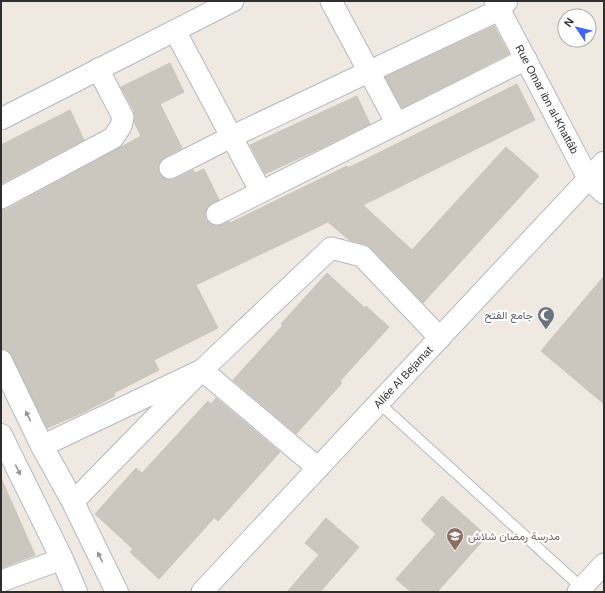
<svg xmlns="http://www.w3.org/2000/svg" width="605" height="593" font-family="Arial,Vazirmatn,sans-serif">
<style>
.building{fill:#cbc7bf;stroke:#cbc5ba}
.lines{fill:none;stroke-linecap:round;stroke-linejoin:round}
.lane-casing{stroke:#b4b7c1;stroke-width:12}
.street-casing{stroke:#b4b7c1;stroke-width:23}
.secondary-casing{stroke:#b4b7c1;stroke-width:24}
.lane{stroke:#fff;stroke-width:10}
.street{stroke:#fff;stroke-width:21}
.secondary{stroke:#fff;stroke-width:22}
.oneway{fill:#969696}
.labels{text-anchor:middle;stroke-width:4;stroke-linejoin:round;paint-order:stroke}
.street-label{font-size:11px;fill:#2e2e2e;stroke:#fff}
.worship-label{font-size:11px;fill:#5b616d;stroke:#fff;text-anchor:end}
.education-label{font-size:11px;fill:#785e54;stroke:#fff;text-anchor:start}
</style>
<rect width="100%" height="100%" fill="#efe9e1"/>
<g class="building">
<path d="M494,26L509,54L402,108L385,77Z"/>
<path d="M170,63L184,92L160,104L182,148L165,157L160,161L158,167L159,173L164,178L170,180L175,179L193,170L195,173L204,169L219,200L207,207L205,214L206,220L210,224L216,226L229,221L230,223L347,166L348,168L517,84L535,120L363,205L412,250L506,147L539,176L423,303L371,248L365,244L349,240L328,222L196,285L218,328L154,360L159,370L114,393L115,396L84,412L47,428L12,356L8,351L2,349L1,347V210L7,209L141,136L134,122V111L121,87Z"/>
<path d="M357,96L370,124L319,149L265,174L250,145Z"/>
<path d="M70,110L84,140L1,184V145Z"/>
<path d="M327,273L365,308L366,306L389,327L340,381L342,383L296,434L233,380L283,325L281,324Z"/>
<path d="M604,276V404L541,351Z"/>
<path d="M216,398L280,452L218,521L214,518L159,579L130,552L133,549L95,514L136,468L142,473L208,401L211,404Z"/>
<path d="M1,478L35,555L1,568Z"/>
<path d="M442,496L487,536L437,592H411L396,579L436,534L421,520Z"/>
<path d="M326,518L359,547L320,592H287L319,555L305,543Z"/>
</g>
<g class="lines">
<g class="lane-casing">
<path id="lane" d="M379,403L582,588"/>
</g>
<g class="street-casing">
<g id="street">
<path d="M331,1L397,124"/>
<path d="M495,1L588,178L604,193"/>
<path d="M175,31L261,192"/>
<path d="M1,119L233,1"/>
<path d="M170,168L231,137L499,10L507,1"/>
<path d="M1,198L113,138L121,126L123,117L98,69"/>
<path d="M217,214L526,59"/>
<path d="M42,446L202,370L318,468"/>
<path d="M73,502L202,370L331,248L362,256L440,338"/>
<path d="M1,581L62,559"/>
<path d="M202,592L604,162"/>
<path d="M578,592L604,564"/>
</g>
</g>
<g class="secondary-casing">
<g id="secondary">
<path d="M1,361L42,446L73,502L117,592"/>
<path d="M1,435L62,559L76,592"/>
</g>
</g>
<use href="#lane" class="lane"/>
<use href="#street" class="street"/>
<use href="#secondary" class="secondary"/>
</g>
<defs><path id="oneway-solid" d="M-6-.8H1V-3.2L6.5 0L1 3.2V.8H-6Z"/></defs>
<g class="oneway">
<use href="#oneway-solid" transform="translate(28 416) rotate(-116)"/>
<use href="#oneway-solid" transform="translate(18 470) rotate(64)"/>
<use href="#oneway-solid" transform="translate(100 557) rotate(-116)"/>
</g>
<defs>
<g id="mosque-pin" transform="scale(0.9)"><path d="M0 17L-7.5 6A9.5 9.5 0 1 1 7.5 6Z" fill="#6b7280" stroke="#fff"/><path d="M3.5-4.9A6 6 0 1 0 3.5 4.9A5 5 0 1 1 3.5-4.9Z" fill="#fff"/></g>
<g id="school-pin" transform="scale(0.9)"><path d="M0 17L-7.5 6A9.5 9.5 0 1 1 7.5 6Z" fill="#8d6e63" stroke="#fff"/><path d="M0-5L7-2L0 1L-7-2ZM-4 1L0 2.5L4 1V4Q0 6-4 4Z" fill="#fff"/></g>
</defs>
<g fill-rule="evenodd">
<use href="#mosque-pin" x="546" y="315"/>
<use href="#school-pin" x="455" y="536"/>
</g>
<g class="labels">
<g class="street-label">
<text transform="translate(547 99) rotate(62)" y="4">Rue Omar ibn al-Khattâb</text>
<text transform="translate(403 377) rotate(-47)" y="4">Allée Al Bejamat</text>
</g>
<g class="worship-label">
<text x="533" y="319">جامع الفتح</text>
</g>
<g class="education-label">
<text x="468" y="540">مدرسة رمضان شلاش</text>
</g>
</g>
<rect width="605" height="593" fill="none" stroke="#2e2e2e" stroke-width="4"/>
<g transform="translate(577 28) rotate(305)"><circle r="19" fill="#ffffff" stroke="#ababab"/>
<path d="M0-3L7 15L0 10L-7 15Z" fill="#4264fb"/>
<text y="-6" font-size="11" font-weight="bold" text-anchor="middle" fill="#2e2e2e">N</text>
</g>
</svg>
